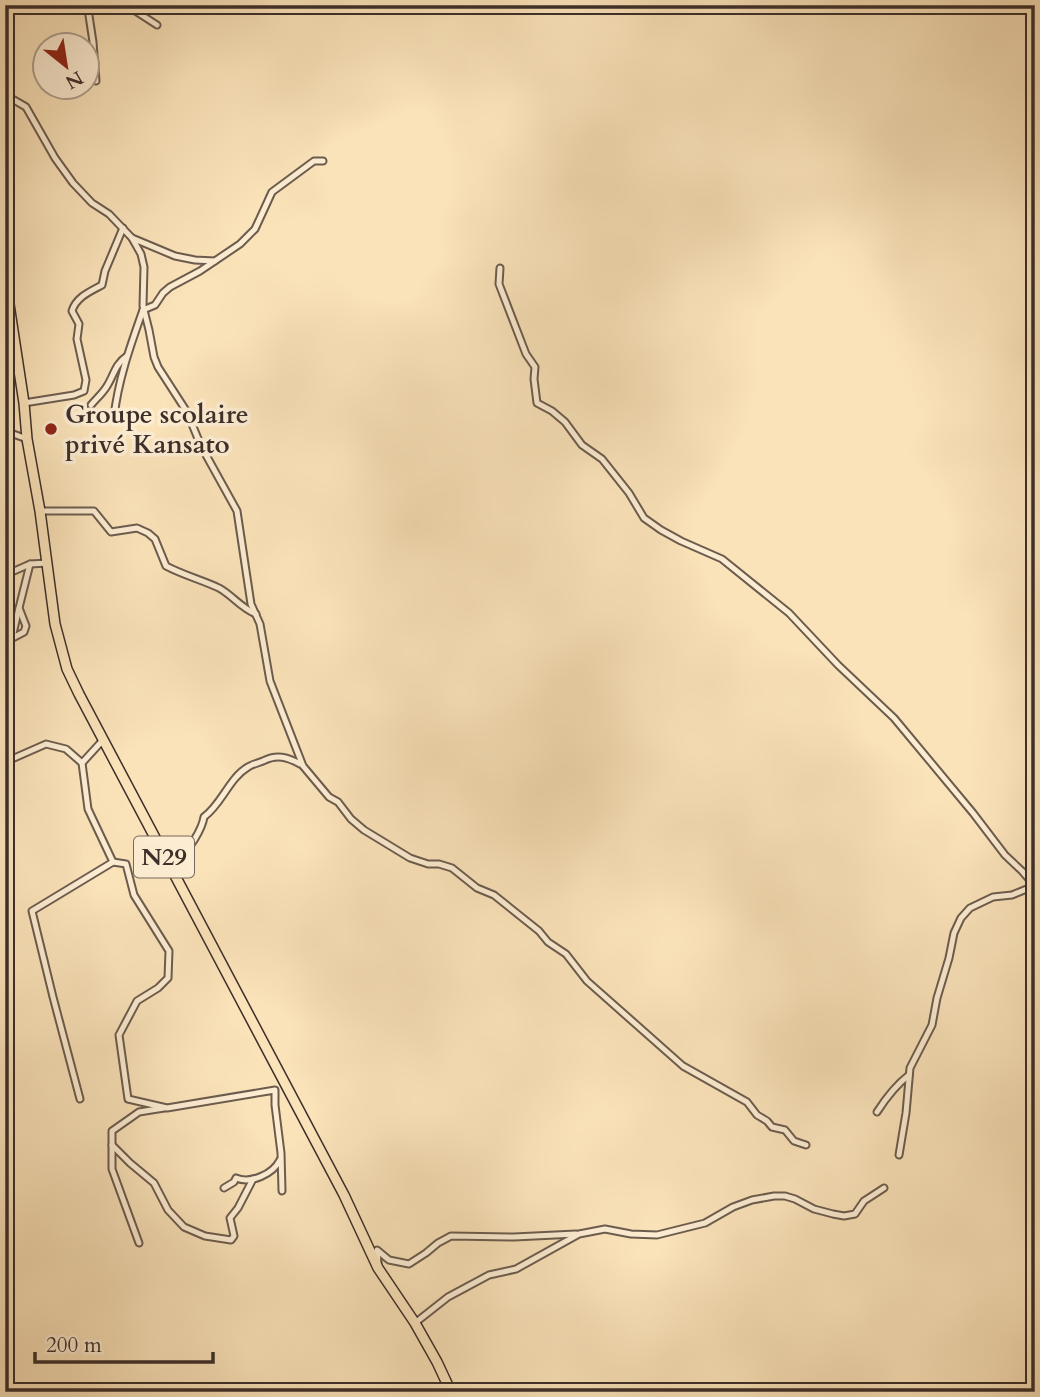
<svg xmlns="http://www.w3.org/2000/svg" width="1040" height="1397" font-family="Cardo,serif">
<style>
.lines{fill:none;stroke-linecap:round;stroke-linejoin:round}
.minor-casing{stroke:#6c5c4e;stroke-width:9}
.primary-casing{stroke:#3c2f2a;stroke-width:12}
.minor{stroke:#fcecd2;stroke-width:5}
.primary{stroke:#fae2b9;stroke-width:9}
.poi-dot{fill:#8f2418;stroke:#fcecd2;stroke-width:2.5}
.labels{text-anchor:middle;stroke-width:7;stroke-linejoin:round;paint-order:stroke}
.shield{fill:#fcecd2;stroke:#76685c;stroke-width:2}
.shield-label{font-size:24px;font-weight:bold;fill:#3c2f2a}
.poi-label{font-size:26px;font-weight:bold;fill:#3c2f2a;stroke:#fcecd2;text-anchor:start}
</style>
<rect width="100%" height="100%" fill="#fae2b9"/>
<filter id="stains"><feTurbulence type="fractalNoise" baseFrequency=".00286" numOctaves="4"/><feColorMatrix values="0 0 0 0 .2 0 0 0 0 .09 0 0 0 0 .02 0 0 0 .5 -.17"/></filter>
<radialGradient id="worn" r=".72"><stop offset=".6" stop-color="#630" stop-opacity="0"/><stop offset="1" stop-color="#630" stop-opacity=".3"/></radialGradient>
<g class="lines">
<g class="minor-casing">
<g id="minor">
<path d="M85,5L88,9L93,42L96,81"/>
<path d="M126,5L157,25"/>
<path d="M5,98L14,100L26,107L55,158L73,183L92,203L109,214L132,238L175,256L195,260L215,261"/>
<path d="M132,238L141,254L144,267L143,306L149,330L154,357L158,367L187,412L201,446L237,511L251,604L260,624L270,681L303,766L329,797L338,802L351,819L364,830L410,858L428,864H439L452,868L477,888L494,895L539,931L548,942L566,954L587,981L683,1066L747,1102L757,1115L767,1121L772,1127L785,1130L794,1141L806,1145"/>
<path d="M500,268L499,284L526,354L535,367L534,379L537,403L552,411L565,422L582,445L602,459L629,493L644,518L661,530L681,541L722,559L789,613L838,665L894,718L973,813L1005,855L1022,871L1035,886"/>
<path d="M143,310L155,305L163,293L170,287L200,271L240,244L255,229L272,192L314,161H323"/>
<path d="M5,347L14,344"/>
<path d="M24,403L74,395L84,391L86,380L77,339L79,324L72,311C76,297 91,291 102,285L105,271L123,228"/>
<path d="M91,405C96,399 103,393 107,386C114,375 115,364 127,356"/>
<path d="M114,417C118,380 131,344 143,310"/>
<path d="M5,431L27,439"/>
<path d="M40,511H94L111,532L137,528L148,533L155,539L166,566C183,575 202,580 219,588C232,595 241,608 256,614"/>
<path d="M5,575L30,564L48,563"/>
<path d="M5,642L24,632L26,626L19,608L30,564"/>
<path d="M5,646L12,638L19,608"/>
<path d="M5,657L6,662"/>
<path d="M5,762L46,744L66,749L82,763L88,809L113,862L32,911L53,997L80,1099"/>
<path d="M82,763L103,740"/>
<path d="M180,859C189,849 202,830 204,817C222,804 229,778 248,767C253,764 258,763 263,761C277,754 287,757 300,764"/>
<path d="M113,862L126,864L134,895L169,951L168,978L158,988L137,1001L119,1035L128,1099L167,1108L275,1090V1105L281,1153L282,1191"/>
<path d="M877,1112C886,1098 896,1085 909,1075"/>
<path d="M112,1145L130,1163L154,1183L168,1210L184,1227L205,1236L231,1240L234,1236L230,1218L238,1208L253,1179"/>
<path d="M899,1155L906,1113L910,1068L932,1025L937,998L949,958L954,933L961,918L970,908L993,897L1012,895L1034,886"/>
<path d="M224,1188L234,1182L236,1178C251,1184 273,1174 280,1160"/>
<path d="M139,1243L112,1169V1131L139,1112L164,1108"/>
<path d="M378,1263L377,1250L389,1260L409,1264L426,1253L438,1243L451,1236L514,1237L576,1234"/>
<path d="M415,1323L448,1297L489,1275L516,1269L579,1234L605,1229L631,1234L657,1235L705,1223L733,1207L752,1200L774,1196H785L795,1199L814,1209L833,1214L844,1216L855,1214L864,1201L884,1188"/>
</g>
</g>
<g class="primary-casing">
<path id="primary" d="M5,278L24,403L27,439L40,511L55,624L67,669L79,694L344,1195L378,1268L415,1323L437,1362L451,1392"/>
</g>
<use href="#minor" class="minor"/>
<use href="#primary" class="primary"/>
</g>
<circle class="poi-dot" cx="51" cy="429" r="7"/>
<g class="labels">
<rect class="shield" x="134" y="836.5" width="60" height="41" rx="5"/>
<g class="shield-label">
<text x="164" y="865">N29</text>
</g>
<g class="poi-label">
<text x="65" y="423">Groupe scolaire<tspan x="65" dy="30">privé Kansato</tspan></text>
</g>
</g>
<rect width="1040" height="1397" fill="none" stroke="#fae2b9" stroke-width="28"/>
<rect x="7" y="7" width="1026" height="1383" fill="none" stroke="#3c2f2a" stroke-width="3.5"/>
<rect x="14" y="14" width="1012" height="1369" fill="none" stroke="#3c2f2a" stroke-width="2"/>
<g transform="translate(66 66) rotate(150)"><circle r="33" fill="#fcecd2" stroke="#afa08f" stroke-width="2"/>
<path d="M0-5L12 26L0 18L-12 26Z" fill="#8f2418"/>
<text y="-10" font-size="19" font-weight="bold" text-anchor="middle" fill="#3c2f2a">N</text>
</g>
<path d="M35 1352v10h178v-10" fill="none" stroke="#3c2f2a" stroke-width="3.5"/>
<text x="46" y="1352" font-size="21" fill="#3c2f2a" stroke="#fcecd2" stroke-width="5" paint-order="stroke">200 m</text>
<rect width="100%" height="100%" filter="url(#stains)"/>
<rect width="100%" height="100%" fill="url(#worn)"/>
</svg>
